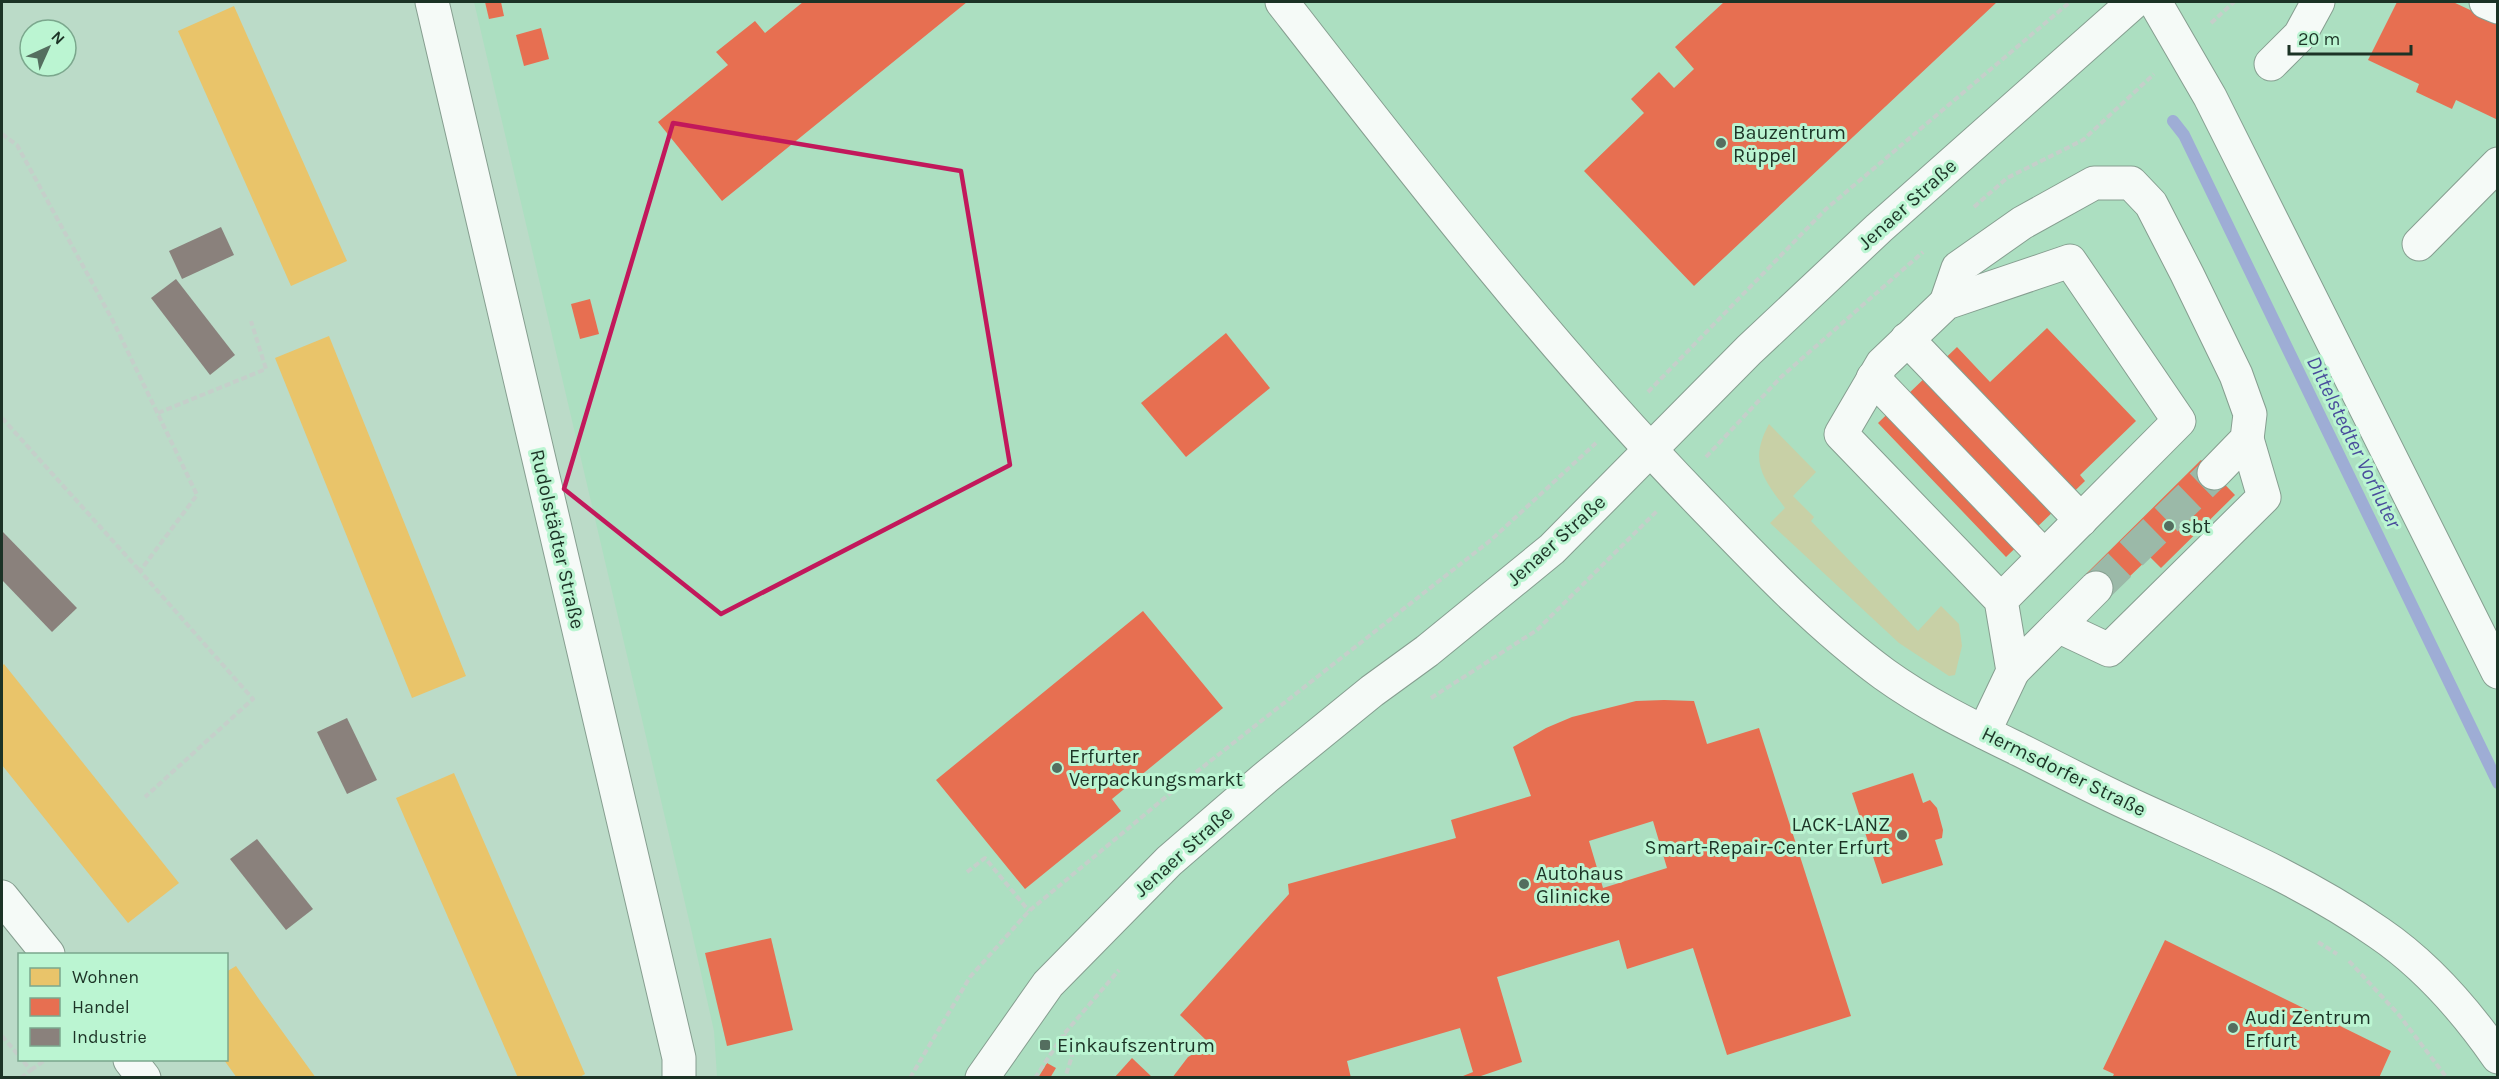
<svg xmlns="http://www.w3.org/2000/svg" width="2499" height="1079" font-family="Karla,sans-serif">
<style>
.built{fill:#acdfc1}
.green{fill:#c8d0a6}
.homes{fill:#e9c46a}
.shops{fill:#e76f51;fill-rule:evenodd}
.industry{fill:#8a817c}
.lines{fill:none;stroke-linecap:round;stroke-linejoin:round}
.stream{stroke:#9eadd5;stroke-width:12}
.minor-tunnel{stroke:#9bb9a8;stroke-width:33;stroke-dasharray:33 16;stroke-linecap:butt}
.minor-casing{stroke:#869e90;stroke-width:35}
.major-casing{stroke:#869e90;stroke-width:35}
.path{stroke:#c5cfca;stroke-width:4;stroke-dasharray:6 3;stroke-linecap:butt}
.minor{stroke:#f5faf7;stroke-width:33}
.major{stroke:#f5faf7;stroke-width:33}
.marked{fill:none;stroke:#c2185b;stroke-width:4.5;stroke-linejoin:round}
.poi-dot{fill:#546e5f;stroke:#bbf5d2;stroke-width:2}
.labels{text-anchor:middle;stroke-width:6;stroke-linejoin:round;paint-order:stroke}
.poi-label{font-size:20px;fill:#1c3326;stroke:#bbf5d2;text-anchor:start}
.street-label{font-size:20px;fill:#1c3326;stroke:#bbf5d2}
.water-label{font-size:21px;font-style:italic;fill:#494c9b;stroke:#bbf5d2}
</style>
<rect width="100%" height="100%" fill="#bbdbc8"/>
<path class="built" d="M474,2H2497V1077H717L714,1031L692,933Z"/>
<path class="green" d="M1769,424L1816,472L1793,496L1814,517L1811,521L1918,631L1941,606L1959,624L1962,646L1955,675L1949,676L1899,643L1770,523L1785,508C1762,477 1749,461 1769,424Z"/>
<g class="homes">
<path d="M234,6L347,261L291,286L178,31Z"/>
<path d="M329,336L466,676L412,698L275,358Z"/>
<path d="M4,664L179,883L128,923L2,765V666Z"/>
<path d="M454,773L585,1074L578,1078H518L396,798Z"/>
<path d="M236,966L261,1002L316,1078H237L224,1060H226V972Z"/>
</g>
<g class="shops">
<path d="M485,2H501L504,16L489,19Z"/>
<path d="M803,2H967L722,201L658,122L728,65L716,52L755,21L765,33Z"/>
<path d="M1724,2H1997L1694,286L1584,171L1644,113L1631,99L1659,72L1674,88L1694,69L1675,47Z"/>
<path d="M2397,2H2453L2498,23V120L2456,100L2452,109L2416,92L2419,84L2368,60Z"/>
<path d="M541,28L549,59L524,66L516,35Z"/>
<path d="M590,299L599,334L580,339L571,304Z"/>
<path d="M2047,328L2136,421L2080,475L2085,481L2006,557L1878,423L1957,347L1990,382Z"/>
<path d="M1226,333L1270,388L1186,457L1141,403Z"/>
<path d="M2201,460L2235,495L2161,568L2150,557L2106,599L2084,576Z"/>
<path d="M1143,611L1223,708L1112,799L1121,811L1025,889L936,780Z"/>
<path d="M1664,700L1694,701L1707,744L1759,728L1851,1016L1727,1055L1693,948L1627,969L1619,940L1497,977L1522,1062L1475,1078H1458L1473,1072L1460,1028L1347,1061L1351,1078H1172L1188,1057L1210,1044L1180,1015L1289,894L1288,884L1456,838L1451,820L1531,796L1513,747L1546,728L1572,717L1636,701ZM1653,821L1667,868L1603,888L1589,841Z"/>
<path d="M1913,773L1923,803L1930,800L1937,808L1943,830L1942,838L1935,840L1943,865L1882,884L1852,793Z"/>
<path d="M771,938L793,1030L727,1046L705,953Z"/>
<path d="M2165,940L2391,1051L2379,1078H2112L2114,1074L2103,1069Z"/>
<path d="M1132,1058L1153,1078H1114Z"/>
<path d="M1047,1063L1056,1068L1050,1078H1038Z"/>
</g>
<g class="industry">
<path d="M221,227L234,255L182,279L169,251Z"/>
<path d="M176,279L235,355L210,375L151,298Z"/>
<path d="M2,531L77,608L52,632L2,580Z"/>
<path d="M347,718L377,780L347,794L317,732Z"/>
<path d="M257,839L313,909L286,930L230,859Z"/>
</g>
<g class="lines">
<path class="stream" d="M2173,121L2184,135L2498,783"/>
<path class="minor-tunnel" d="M2096,588L2214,473"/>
<g class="minor-casing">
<g id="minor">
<path d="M432,2L679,1058V1078"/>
<path d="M1282,2C1415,173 1547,344 1698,500C1757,561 1816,624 1884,674C1927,705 1973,727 2020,750C2060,770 2098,790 2138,808C2221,846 2305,881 2379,933C2426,965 2466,1011 2498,1057"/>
<path d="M2155,2L2210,97L2498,672"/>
<path d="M2486,2L2498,7"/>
<path d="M2271,64L2300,35L2318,2"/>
<path d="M2419,244L2498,164"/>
<path d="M1946,303L1958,268L2022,223L2094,183H2131L2151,204L2187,274L2236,375L2250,414L2247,439L2214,473"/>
<path d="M1907,339L2081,520"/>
<path d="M1873,378L2044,556"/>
<path d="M2058,626L2096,588"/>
<path d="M2013,671L2058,626L2109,650L2264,497L2247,439"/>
<path d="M1984,732L2013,671L2001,600L2179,421L2070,261L1946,303L1882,364L1841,434L2001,600"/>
<path d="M2,897L48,954"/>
<path d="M130,1060L144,1078"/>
</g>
</g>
<g class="major-casing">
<path id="major" d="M982,1078L1048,984L1169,861L1265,778L1372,691L1427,651L1552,549L1749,350L1879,228L2134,2"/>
</g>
<g class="path">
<path d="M2211,23L2234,2"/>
<path d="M2,134L17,145L113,321L197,495L140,571L253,699L145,797"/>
<path d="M1974,207L2007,178L2083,140L2154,74"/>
<path d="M1648,392L1826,209L2070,2"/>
<path d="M158,413L266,369L251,321"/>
<path d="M2,418L140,571"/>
<path d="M1706,457L1781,377L1923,252"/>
<path d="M1431,698L1537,630L1657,511"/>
<path d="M967,872L985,858L1029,911"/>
<path d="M2318,942L2337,954"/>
<path d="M2349,961L2399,1015L2447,1078"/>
<path d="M1064,1034L1072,1056L1065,1078"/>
<path d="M2,1036L20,1057"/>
<path d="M31,1070L45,1060"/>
<path d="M21,1078L31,1070L22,1060"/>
<path d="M910,1078L970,977L1029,911L1185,781L1491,540L1596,443"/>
<path d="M1035,1078L1064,1034L1119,970"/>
</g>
<use href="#minor" class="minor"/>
<use href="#major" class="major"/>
</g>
<path class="marked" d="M673,123L961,171L1010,465L721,614L564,489Z"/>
<g class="poi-dot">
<circle cx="1721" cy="143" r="6"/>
<circle cx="2169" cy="526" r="6"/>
<circle cx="1057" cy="768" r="6"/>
<circle cx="1902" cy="835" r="6"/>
<circle cx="1524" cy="884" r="6"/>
<circle cx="2233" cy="1028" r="6"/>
<rect x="1039" y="1039" width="12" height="12" rx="3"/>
</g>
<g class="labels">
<g class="poi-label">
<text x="1733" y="139">Bauzentrum<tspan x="1733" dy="23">Rüppel</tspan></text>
<text x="2181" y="533">sbt</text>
<text x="1069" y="763">Erfurter<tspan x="1069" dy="23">Verpackungsmarkt</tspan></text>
<text x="1890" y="831" text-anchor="end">LACK-LANZ<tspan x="1890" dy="23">Smart-Repair-Center Erfurt</tspan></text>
<text x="1536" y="880">Autohaus<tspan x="1536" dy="23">Glinicke</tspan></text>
<text x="2245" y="1024">Audi Zentrum<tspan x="2245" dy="23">Erfurt</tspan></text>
<text x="1057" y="1052">Einkaufszentrum</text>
</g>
<g class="street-label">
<text transform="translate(1907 204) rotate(-42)" y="7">Jenaer Straße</text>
<text transform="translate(558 539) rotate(77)" y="7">Rudolstädter Straße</text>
<text transform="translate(1556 540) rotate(-42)" y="7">Jenaer Straße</text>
<text transform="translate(2064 771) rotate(26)" y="7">Hermsdorfer Straße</text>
<text transform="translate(1183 851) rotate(-42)" y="7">Jenaer Straße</text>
</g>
<g class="water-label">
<text transform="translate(2354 442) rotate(64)" y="7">Dittelstedter Vorfluter</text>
</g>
</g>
<rect width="2499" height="1079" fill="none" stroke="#1c3326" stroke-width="6"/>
<rect x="18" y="953" width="210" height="108" fill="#bbf5d2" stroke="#7ba78d" stroke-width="1.5"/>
<rect x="30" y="968" width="30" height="18" fill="#e9c46a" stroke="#7ba78d" stroke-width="1.5"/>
<text x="72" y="983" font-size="18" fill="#1c3326">Wohnen</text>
<rect x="30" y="998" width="30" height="18" fill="#e76f51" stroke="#7ba78d" stroke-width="1.5"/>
<text x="72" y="1013" font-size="18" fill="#1c3326">Handel</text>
<rect x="30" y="1028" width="30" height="18" fill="#8a817c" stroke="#7ba78d" stroke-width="1.5"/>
<text x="72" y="1043" font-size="18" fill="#1c3326">Industrie</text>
<g transform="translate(48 48) rotate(45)"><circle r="28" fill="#bbf5d2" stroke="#7ba78d" stroke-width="1.5"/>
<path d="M0-4.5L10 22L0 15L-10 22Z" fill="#546e5f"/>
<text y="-9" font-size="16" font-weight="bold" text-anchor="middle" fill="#1c3326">N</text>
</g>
<path d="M2289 45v9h122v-9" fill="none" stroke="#1c3326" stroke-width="3"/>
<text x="2298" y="45" font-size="18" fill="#1c3326" stroke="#bbf5d2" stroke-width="4.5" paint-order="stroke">20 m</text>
</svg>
